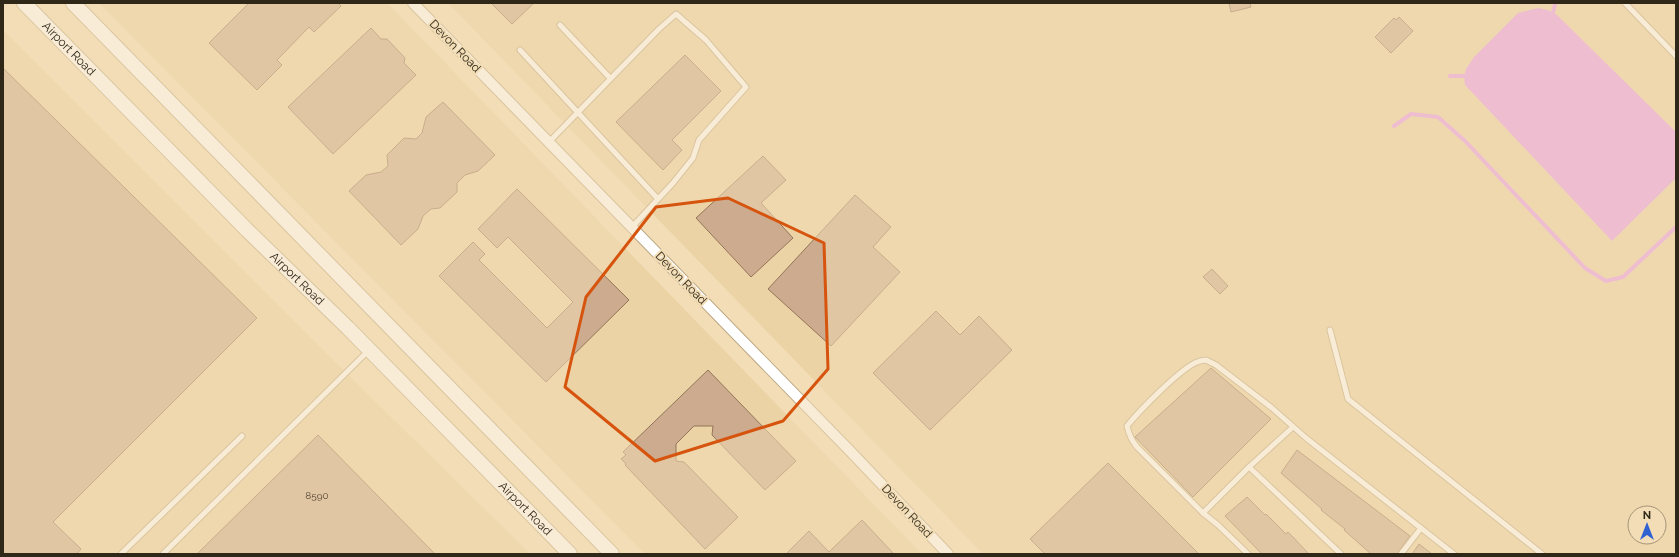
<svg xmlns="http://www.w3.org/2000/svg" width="1679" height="557" font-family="Raleway,sans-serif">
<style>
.built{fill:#ebd3a5;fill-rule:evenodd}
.water{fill:#e899f0}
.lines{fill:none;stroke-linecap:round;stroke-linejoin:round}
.stream{stroke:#e899f0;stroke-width:4}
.building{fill:#ccab8e;stroke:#947559}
.service-casing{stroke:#bca883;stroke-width:7}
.minor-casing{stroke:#bca883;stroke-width:12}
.secondary-casing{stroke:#bca883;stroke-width:16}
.service{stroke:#fff;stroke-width:5}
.minor{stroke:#fff;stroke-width:10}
.secondary{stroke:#fff;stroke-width:14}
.marked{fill:none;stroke:#d6540d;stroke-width:3;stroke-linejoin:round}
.labels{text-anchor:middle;stroke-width:4;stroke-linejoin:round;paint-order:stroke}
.number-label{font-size:10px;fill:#564836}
.street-label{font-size:12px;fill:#2f2718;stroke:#f2ddb6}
</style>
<rect width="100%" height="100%" fill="#f2ddb6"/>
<g class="built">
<path d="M99,3H387L922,554H645Z"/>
<path d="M448,3H1676V554H983ZM1635,513H1659V537H1635Z"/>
<path d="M3,30L335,362L530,554H3Z"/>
</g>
<path class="water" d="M1538,8L1548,10L1557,15L1676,132V178L1612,241L1465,85L1464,76L1466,69L1474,57L1518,13Z"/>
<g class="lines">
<g class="stream">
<path d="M1552,17L1555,4"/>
<path d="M1450,76H1469"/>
<path d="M1394,126L1411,114L1438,117L1465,141L1585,268L1606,281L1623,277L1676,227"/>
</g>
</g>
<g class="building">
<path d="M249,3H338L341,6L314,32L309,27L277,60L282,65L257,90L209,43Z"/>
<path d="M491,3H534L512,24Z"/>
<path d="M1229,3H1250L1251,7L1231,12Z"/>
<path d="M1399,17L1413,31L1391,53L1375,37L1394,18L1396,20Z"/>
<path d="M371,28L381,39H387L405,58L404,63L416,75L333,154L288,107Z"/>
<path d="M685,55L721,91L672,140L682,150L663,170L616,122Z"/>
<path d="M3,68L257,318L53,522L81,549L77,554H3Z"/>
<path d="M443,102L495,155L478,171L465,175L457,183V192L440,208L431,209L423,216L418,229L401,245L349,191L366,175L381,172L388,166L387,155L404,138L416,139L422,133L426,117Z"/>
<path d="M763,156L786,180L761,203L793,238L751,277L696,218Z"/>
<path d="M517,189L629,300L546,382L439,276L473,242L485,254L479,260L547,328L573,302L508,237L497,248L478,229Z"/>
<path d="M855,195L891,227L873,247L900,272L831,346L768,289Z"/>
<path d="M1212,269L1228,286L1220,294L1203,277Z"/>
<path d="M936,311L960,335L979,316L1012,350L930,430L873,373Z"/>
<path d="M1211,368L1271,419L1193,497L1135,437Z"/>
<path d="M708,370L796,461L765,490L712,435L713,426H694L676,444V461L684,462L738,517L705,549L625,465L626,464L621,459L626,455L623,452Z"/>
<path d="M318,435L435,554H197Z"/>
<path d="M1297,450L1410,536L1397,554H1371L1344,530L1345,529L1321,510L1322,509L1281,473Z"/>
<path d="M1108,463L1199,554H1045L1030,539Z"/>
<path d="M1247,497L1265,515L1266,514L1286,534L1288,532L1309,554H1262L1225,516Z"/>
<path d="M862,520L894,554H786L809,531L829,552Z"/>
<path d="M1419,544L1432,554H1412Z"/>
</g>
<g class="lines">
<g class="service-casing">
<g id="service">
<path d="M1625,3L1676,56"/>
<path d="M560,25L610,78"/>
<path d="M520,50L658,199"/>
<path d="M549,142L659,29L676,14L706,40L746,87L699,140L693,158L673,183L632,227"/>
<path d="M1330,330L1348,399L1542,554"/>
<path d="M1249,467L1293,427"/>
<path d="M1203,513L1249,467L1341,554"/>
<path d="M121,554L242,436"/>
<path d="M163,554L368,351"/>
<path d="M1248,554L1218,525L1203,513L1137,447C1131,440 1129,435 1127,426C1140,410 1180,369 1197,362C1200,361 1204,360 1206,360L1216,365L1272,408L1306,438L1454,554"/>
<path d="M1401,554L1421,528"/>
</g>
</g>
<g class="minor-casing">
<path id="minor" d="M413,3L852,453L948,554"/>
</g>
<g class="secondary-casing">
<g id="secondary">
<path id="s1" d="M24,3L247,230L348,328L570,554"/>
<path d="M73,3L612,554"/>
</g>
</g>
<use href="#service" class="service"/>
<use href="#minor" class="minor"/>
<use href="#secondary" class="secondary"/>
</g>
<path d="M0 0H1679V557H0ZM728,198L824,243L828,369L783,421L655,461L565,387L586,297L656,207Z" fill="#f2ddb6" fill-opacity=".55" fill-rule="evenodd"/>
<path class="marked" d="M728,198L824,243L828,369L783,421L655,461L565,387L586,297L656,207Z"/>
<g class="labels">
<g class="number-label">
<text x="317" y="499">8590</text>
</g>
<g class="street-label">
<text transform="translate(455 46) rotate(46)" y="4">Devon Road</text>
<text dy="4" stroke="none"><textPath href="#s1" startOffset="64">Airport Road</textPath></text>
<text transform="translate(681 278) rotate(46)" y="4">Devon Road</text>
<text dy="4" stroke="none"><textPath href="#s1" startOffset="388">Airport Road</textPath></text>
<text dy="4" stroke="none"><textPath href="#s1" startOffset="712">Airport Road</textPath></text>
<text transform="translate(907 511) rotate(47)" y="4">Devon Road</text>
</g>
</g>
<rect width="1679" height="557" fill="none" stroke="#2f2718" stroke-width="8"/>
<g transform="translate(1647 525)"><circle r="19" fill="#f2ddb6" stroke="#a49477"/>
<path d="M0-3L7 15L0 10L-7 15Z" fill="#3162d1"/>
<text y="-6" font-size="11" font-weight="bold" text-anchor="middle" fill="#2f2718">N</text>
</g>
</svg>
